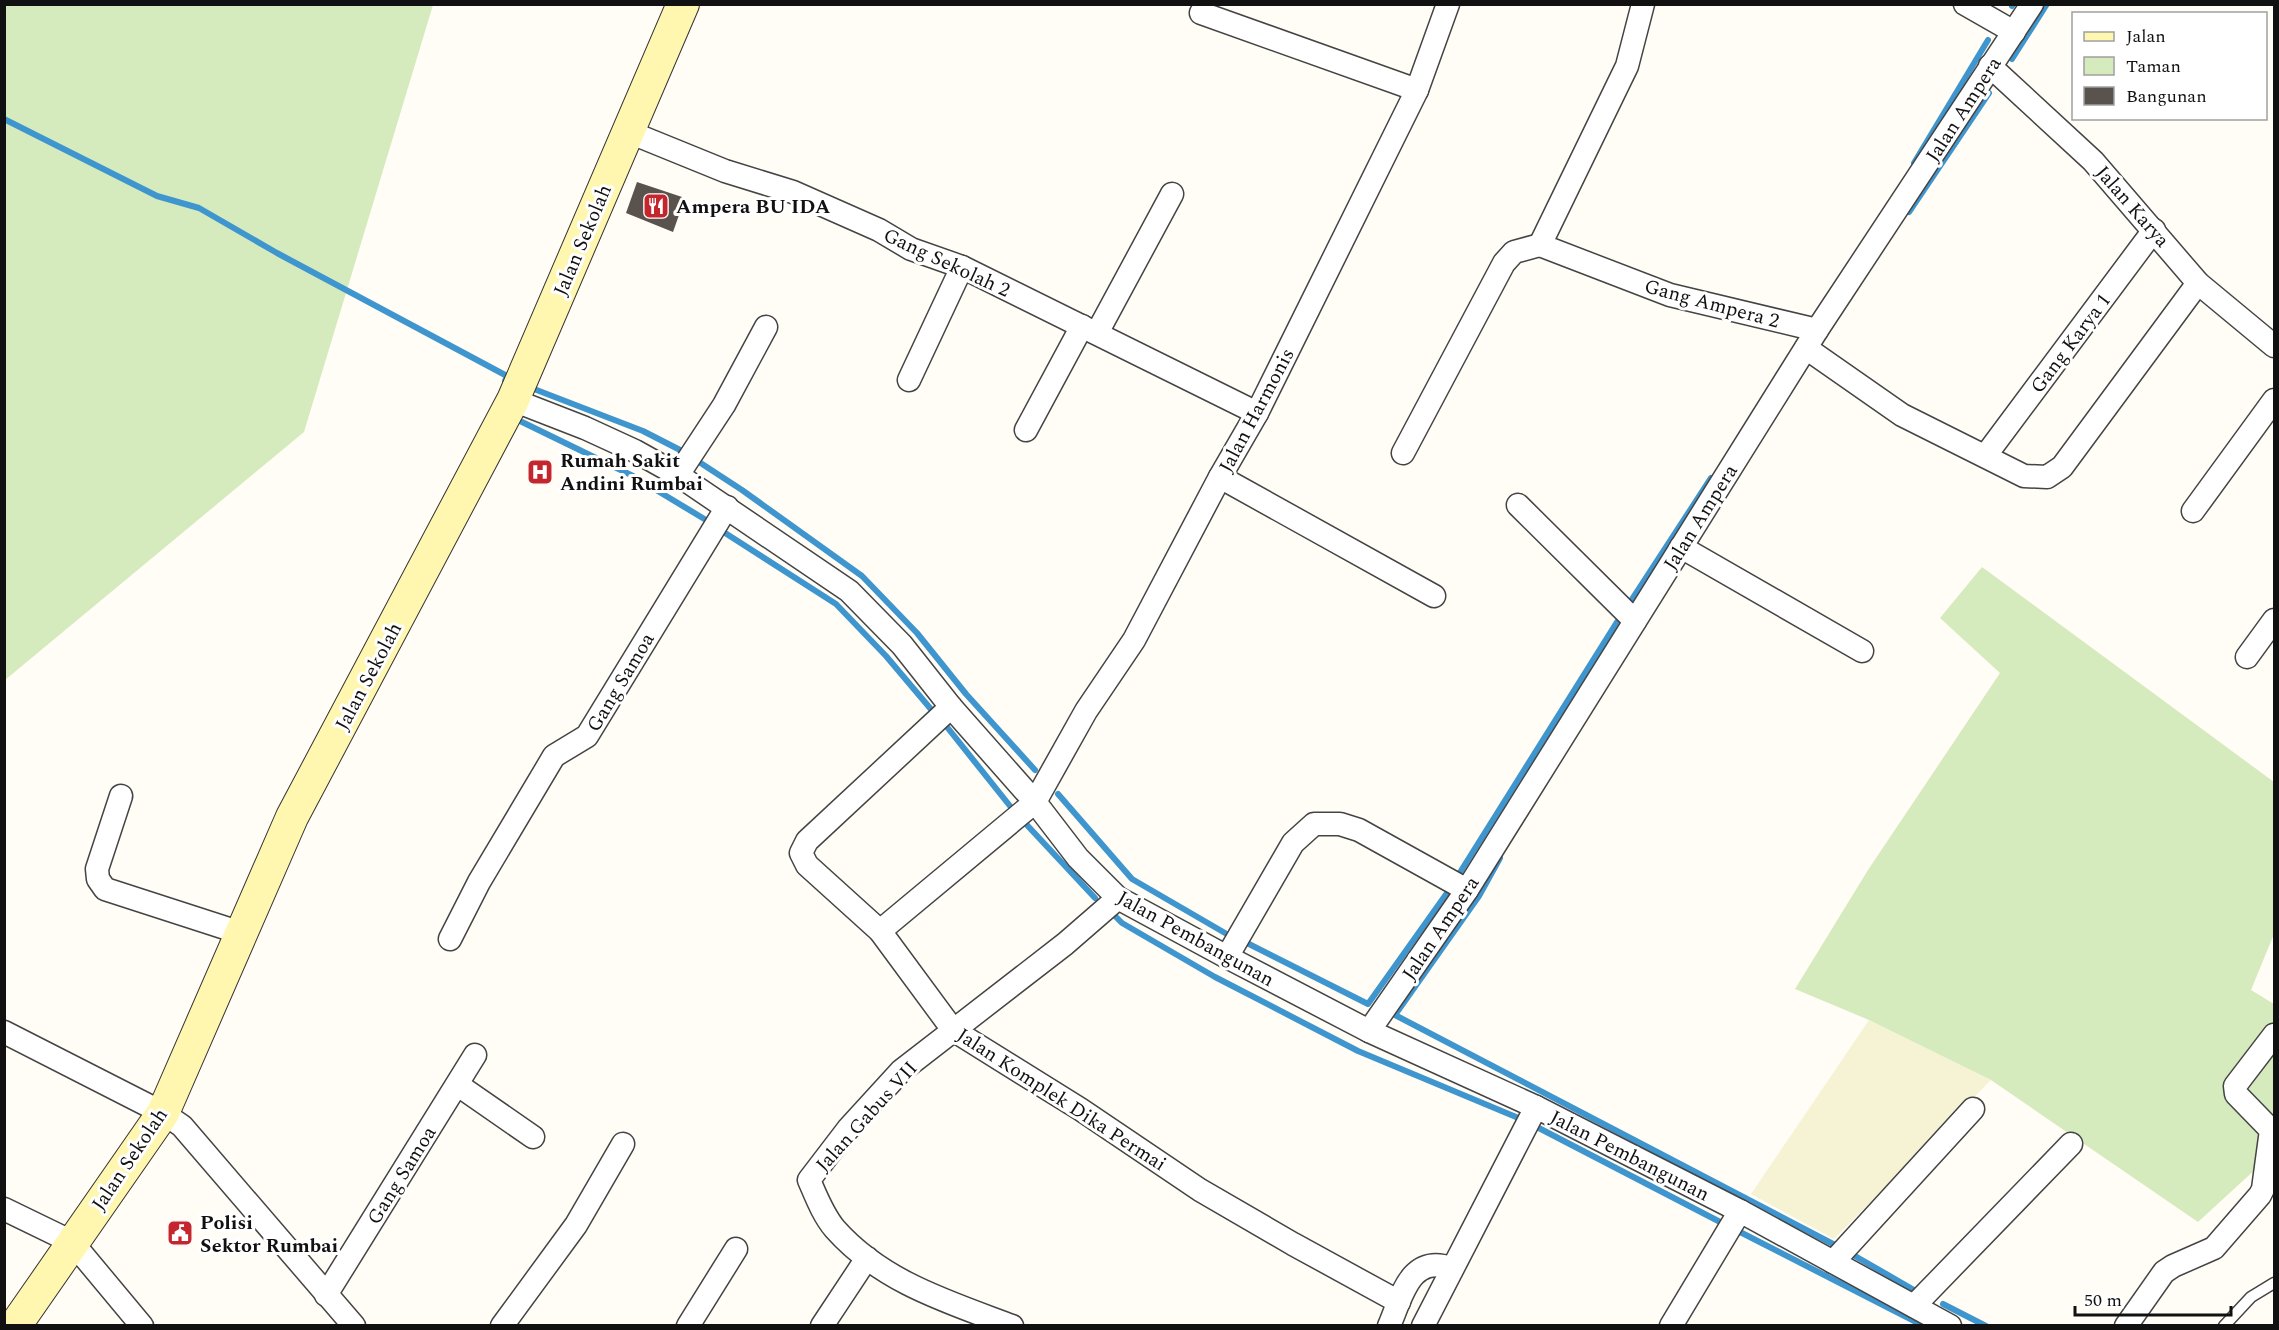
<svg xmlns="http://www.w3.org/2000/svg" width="2279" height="1330" font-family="Spectral,serif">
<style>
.farmland{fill:#f6f3d4}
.green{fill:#d5ebbd}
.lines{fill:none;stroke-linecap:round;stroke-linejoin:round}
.stream{stroke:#3f96cf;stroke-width:6}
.building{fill:#5a524d}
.lane-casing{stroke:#444;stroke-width:13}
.street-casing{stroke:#444;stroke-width:25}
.secondary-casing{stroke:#333;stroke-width:34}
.lane{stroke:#fff;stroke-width:10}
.street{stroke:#fff;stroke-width:22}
.secondary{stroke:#fff6b0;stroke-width:32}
.labels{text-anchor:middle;stroke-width:6;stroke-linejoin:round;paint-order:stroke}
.street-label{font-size:20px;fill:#111;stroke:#fff}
.poi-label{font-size:20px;font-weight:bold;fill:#111;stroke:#fff;text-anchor:start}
</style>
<rect width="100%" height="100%" fill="#fffdf5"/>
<path class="farmland" d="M1869,1020L1991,1080L1834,1239L1751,1194Z"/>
<g class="green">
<path d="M5,4L433,5L304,432L5,680Z"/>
<path d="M1982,567L2274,782V934L2251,990L2274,1004V1155L2270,1156L2198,1222L1991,1080L1869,1020L1795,989L1868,870L2000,673L1940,618Z"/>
</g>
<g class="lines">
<g class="stream">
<path d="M2012,6L2013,4"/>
<path d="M2012,59L2047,4"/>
<path d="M4,119L157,196L199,208L277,253L507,376L505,381"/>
<path d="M1914,163L1988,40"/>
<path d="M1909,212L1989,93"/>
<path d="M534,389L643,431L684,452"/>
<path d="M520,421L633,476L706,520"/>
<path d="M696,460L742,490L862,576L917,633L966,694L1035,770"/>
<path d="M722,531L836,604L886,656L935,714"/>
<path d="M1629,604L1711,478"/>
<path d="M943,722L1014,811"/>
<path d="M1058,794L1132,879L1225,933"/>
<path d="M1026,824L1095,898"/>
<path d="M1500,858L1479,896L1395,1015L1835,1245"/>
<path d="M1459,874L1617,622"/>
<path d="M1115,916L1122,923L1215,977L1358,1051L1516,1117"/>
<path d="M1245,942L1368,1004L1447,893"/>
<path d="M1533,1125L1724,1224"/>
<path d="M1740,1232L1924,1326"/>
<path d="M1855,1256L1914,1290"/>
<path d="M1943,1304L1986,1326"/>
</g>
</g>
<path class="building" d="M637,182L685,198L673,232L626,213Z"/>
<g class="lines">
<g class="lane-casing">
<path id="lane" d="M2224,1326L2251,1297L2274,1283"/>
</g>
<g class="street-casing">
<g id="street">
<path d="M1643,4L1627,66L1540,245L1670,295L1817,330"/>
<path d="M1965,4L2014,32"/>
<path d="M1201,13L1417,90"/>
<path d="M1990,66L2093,161L2198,283L2274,346"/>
<path d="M629,132L725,171L793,192L879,230L911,249L962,267L1257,413"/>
<path d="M1097,333L1172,194"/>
<path d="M1806,348L1902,415L2024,476L2047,477L2062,467L2198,283"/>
<path d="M909,380L962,267"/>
<path d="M513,400L585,428L635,451L678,475L849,591L902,645L951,707L1035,802L1078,858L1118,898L1227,957L1369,1031L1536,1107L1740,1211L1950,1326"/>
<path d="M1026,430L1082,326"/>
<path d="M1403,453L1504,263L1514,252L1540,245"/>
<path d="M1986,455L2154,230"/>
<path d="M678,475L724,405L766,327"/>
<path d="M1220,477L1434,596"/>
<path d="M1518,505L1635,621"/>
<path d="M2193,511L2274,400"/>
<path d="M1681,547L1862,651"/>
<path d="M2247,657L2274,620"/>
<path d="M951,707L807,841L801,853L807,865L880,931L953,1030L1080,1109L1200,1190L1293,1244L1399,1302"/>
<path d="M121,796L97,869L98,879L105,889L241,933"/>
<path d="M880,931L1035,802L1086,711L1134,640L1220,477L1257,413L1417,90L1448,4"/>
<path d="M450,939L479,882L554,756L587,736L727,507"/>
<path d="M1227,957L1293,843L1314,824H1340L1359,830L1467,890"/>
<path d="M1369,1031L1467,890L1817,330L2032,4"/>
<path d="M4,1032L163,1113L182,1126L354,1326"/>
<path d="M458,1085L533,1137"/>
<path d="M4,1209L72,1242L142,1326"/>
<path d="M1833,1262L1973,1109"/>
<path d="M326,1295L475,1055"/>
<path d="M1914,1306L2071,1144"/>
<path d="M502,1326L576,1225L623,1144"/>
<path d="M688,1326L736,1249"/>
<path d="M822,1326L867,1258"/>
<path d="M1012,1326C948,1302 882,1282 835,1229C823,1215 816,1196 809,1180L848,1129L901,1071L1065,944L1118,898"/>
<path d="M1389,1326C1402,1296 1410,1254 1451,1268"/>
<path d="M1423,1326L1536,1107"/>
<path d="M1671,1326L1740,1211"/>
<path d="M2126,1326L2164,1272L2173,1266L2214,1248L2260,1195L2263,1189L2271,1130L2236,1094L2235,1086L2274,1035"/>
</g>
</g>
<g class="secondary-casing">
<path id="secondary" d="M15,1326L163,1113L292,817L513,400L683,4"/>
</g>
<use href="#lane" class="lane"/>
<use href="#street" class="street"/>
<use href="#secondary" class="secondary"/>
</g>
<defs>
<g id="restaurant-square" transform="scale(1.35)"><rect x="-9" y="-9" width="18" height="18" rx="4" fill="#c4262e" stroke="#fff"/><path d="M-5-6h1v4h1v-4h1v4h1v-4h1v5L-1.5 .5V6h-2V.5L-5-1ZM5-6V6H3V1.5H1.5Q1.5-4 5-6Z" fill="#fff"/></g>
<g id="hospital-square" transform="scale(1.35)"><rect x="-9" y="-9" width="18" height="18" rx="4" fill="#c4262e" stroke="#fff"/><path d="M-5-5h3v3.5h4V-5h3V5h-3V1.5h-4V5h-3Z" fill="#fff"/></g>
<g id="civic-square" transform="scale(1.35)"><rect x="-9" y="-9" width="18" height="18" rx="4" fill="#c4262e" stroke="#fff"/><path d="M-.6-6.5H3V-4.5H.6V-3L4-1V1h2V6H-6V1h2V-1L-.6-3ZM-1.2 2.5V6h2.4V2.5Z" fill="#fff"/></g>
</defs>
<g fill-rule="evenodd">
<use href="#restaurant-square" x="656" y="206"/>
<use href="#hospital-square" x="540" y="472"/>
<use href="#civic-square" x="180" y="1233"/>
</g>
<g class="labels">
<g class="street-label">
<text transform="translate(1963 109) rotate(-57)" y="7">Jalan Ampera</text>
<text transform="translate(2133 206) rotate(49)" y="7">Jalan Karya</text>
<text transform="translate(582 240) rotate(-67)" y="7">Jalan Sekolah</text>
<text transform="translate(947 262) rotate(25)" y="7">Gang Sekolah 2</text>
<text transform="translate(1712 303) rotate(15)" y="7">Gang Ampera 2</text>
<text transform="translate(2070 343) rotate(-53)" y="7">Gang Karya 1</text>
<text transform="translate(1256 410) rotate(-62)" y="7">Jalan Harmonis</text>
<text transform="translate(1700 517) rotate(-58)" y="7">Jalan Ampera</text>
<text transform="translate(368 676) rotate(-62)" y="7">Jalan Sekolah</text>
<text transform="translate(620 682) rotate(-59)" y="7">Gang Samoa</text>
<text transform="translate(1440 928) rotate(-56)" y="7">Jalan Ampera</text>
<text transform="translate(1196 938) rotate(29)" y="7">Jalan Pembangunan</text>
<text transform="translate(1062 1099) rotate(33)" y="7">Jalan Komplek Dika Permai</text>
<text transform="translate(866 1116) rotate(-48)" y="7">Jalan Gabus VII</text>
<text transform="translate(1630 1155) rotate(27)" y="7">Jalan Pembangunan</text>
<text transform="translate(129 1159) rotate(-56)" y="7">Jalan Sekolah</text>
<text transform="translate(401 1175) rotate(-58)" y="7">Gang Samoa</text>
</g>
<g class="poi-label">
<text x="676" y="213">Ampera BU IDA</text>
<text x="560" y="467">Rumah Sakit<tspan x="560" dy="23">Andini Rumbai</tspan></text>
<text x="200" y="1229">Polisi<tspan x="200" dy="23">Sektor Rumbai</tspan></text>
</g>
</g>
<rect width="2279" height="1330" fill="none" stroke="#111111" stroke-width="12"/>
<rect x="2072" y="12" width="195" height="108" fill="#ffffff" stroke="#a0a0a0" stroke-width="1.5"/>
<rect x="2084" y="32" width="30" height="9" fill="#fff6b0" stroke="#a0a0a0" stroke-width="1.5"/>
<text x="2126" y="42" font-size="18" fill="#111111">Jalan</text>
<rect x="2084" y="57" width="30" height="18" fill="#d5ebbd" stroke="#a0a0a0" stroke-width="1.5"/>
<text x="2126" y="72" font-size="18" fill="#111111">Taman</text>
<rect x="2084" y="87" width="30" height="18" fill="#5a524d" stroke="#a0a0a0" stroke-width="1.5"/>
<text x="2126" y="102" font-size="18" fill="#111111">Bangunan</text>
<path d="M2075 1306v9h156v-9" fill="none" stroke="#111111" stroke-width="3"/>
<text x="2084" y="1306" font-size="18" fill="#111111" stroke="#ffffff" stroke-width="4.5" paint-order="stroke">50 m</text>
</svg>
